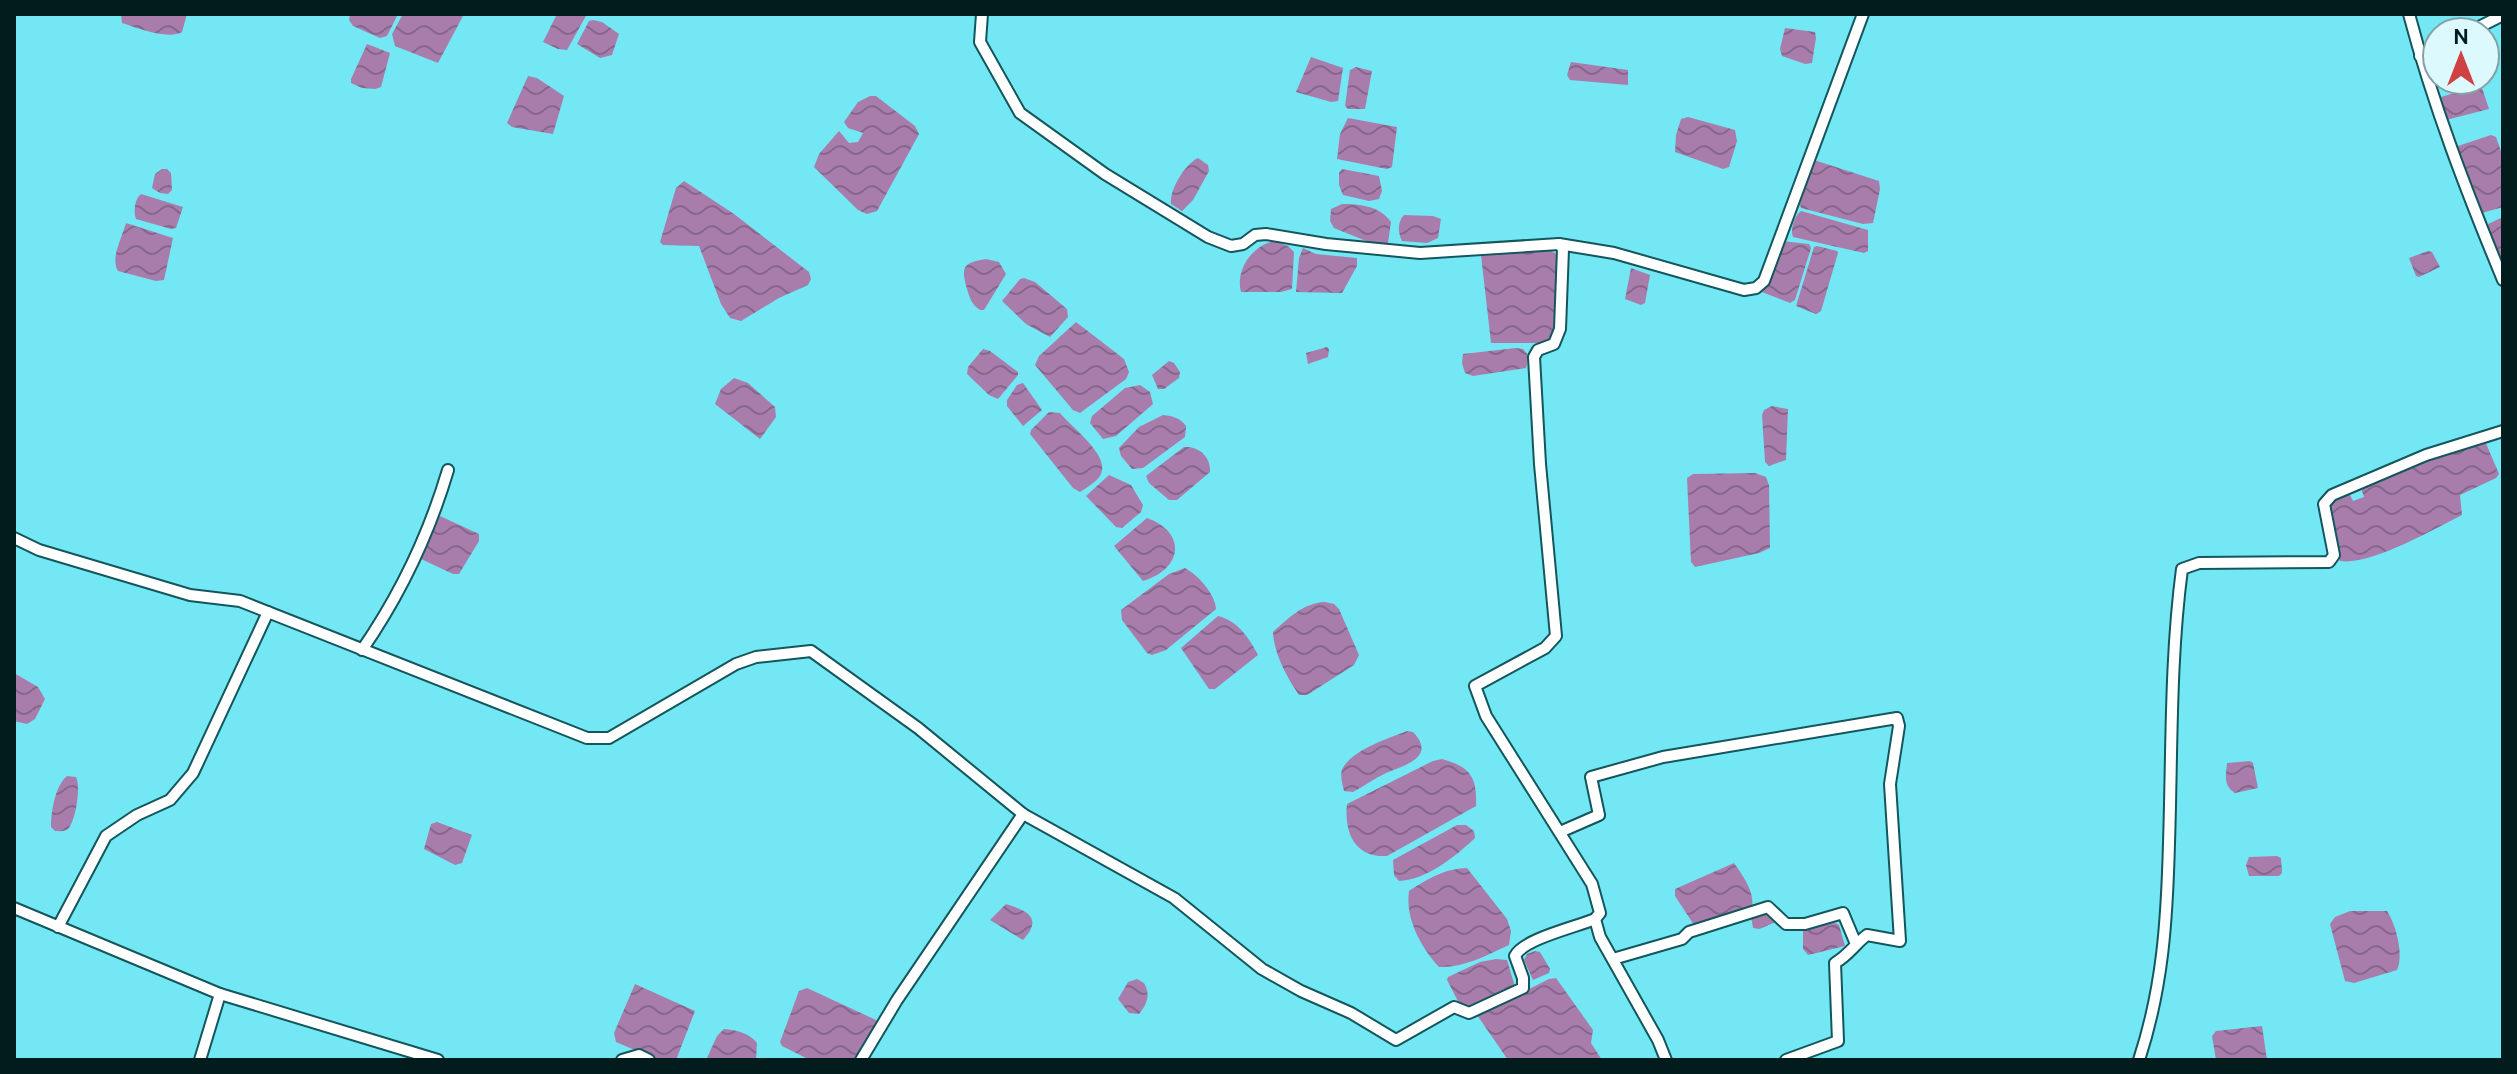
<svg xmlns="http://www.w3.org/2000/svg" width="2517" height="1074" font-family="Cabin,sans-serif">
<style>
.water{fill:url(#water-waves)}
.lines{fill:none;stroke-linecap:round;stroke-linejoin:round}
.minor-casing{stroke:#13565c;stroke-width:14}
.minor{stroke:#fff;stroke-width:10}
</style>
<defs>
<pattern id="water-waves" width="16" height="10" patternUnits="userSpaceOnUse" patternTransform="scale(2)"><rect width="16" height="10" fill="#a87dac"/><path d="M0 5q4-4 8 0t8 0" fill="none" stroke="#87668b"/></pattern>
</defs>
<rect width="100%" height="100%" fill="#73e7f3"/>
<g class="water">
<path d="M121,14H187L182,32C168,40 137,28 122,23Z"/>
<path d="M350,14H398L387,36L380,38L353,26L349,20Z"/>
<path d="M403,14H464L438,63L395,46L392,34Z"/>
<path d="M557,14H587L567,50L558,49L543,42Z"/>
<path d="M593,20L602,22L619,34L612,55L600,58L577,44L589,21Z"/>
<path d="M1785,28L1815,32L1816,38L1812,63L1805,64L1782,56L1780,49Z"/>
<path d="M367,44L390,53L381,87L375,89L362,88L351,83V79Z"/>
<path d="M1311,57L1343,68L1338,101L1331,102L1296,92Z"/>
<path d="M1571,62L1628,70V85L1570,80L1567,75Z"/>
<path d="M1356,67L1372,71L1365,109H1348L1345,106L1350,70Z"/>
<path d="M528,76L537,78L564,96L553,134L512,127L507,123Z"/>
<path d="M2481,85L2489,109L2446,120L2441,97Z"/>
<path d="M870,96H876L915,126L919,134L877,211L867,214L858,210L814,167L819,154L839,131L849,143L858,142L863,133L848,128L844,122L858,102Z"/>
<path d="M1688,117L1735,130L1737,141L1729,167L1723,169L1675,152L1676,135L1681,119Z"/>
<path d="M1348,118L1397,127L1392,167L1387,169L1337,159L1340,134Z"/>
<path d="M2491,135L2496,137L2503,157V207L2482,213L2455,147Z"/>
<path d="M1198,158L1208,165L1209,171L1193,200L1182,211L1171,204C1169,190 1185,164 1198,158Z"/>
<path d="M1814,160L1879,181L1880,189L1873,223L1863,224L1801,208L1800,204Z"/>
<path d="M162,169H167L171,173L172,190L168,194L160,193L152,188L155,174Z"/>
<path d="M1342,169L1379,176L1382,191L1379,199L1369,201L1343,195L1339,185V173Z"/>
<path d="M684,181L734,214L809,272L811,279L808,285L779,298L741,321L730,318L721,304L699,246L663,245L660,242L676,188Z"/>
<path d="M141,194L183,207L176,228L171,229L136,219C133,212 135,198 141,194Z"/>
<path d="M1342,204C1360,204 1380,206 1391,222L1388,243L1376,245L1334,228L1330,221L1331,209Z"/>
<path d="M1801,211L1868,230V251L1864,253L1793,237C1790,230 1794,216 1801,211Z"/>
<path d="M1404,215L1433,216L1441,219L1438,238L1427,243L1402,241C1398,233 1397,222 1404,215Z"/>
<path d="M2503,217V270L2486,225Z"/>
<path d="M126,223L173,238L164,280L156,281L118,271C110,258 122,238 126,223Z"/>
<path d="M1274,241L1288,246L1294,252L1292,289L1281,292H1241C1235,270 1252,246 1274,241Z"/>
<path d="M1782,241L1809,244L1811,248L1795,300L1790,303L1762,292Z"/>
<path d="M1817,246L1837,251L1838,253L1821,311L1816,314L1796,306L1814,247Z"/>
<path d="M1303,248L1316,254L1357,258V266L1342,293L1296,292L1299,258Z"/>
<path d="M1551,251L1558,255L1560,260L1553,338L1546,343H1491L1481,255L1489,253Z"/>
<path d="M2428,251L2432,252L2440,267L2419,277L2416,276L2409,258Z"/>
<path d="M986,259L999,262L1006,274L984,310H980C971,304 970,298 967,289C961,267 962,263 986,259Z"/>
<path d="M1631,268L1650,275L1645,303L1641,305L1625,299Z"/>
<path d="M1024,278L1035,282L1067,309L1068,317L1050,337L1026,324L1002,301L1020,279Z"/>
<path d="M1076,322L1124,359L1129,372L1126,379L1080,413L1073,410L1035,365L1039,356Z"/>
<path d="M1327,347L1329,349L1328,357L1308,364L1306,353Z"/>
<path d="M1516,348L1523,349L1529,356L1526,368L1473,376L1465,373L1462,363L1463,354Z"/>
<path d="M983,349L990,351L1018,372V375L998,399L989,395L967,374L968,367Z"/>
<path d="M1169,361L1174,363L1180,372L1179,378L1164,389H1158L1152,375Z"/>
<path d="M734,378L748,383L775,407L776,417L760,439L715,404L721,389Z"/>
<path d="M1023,383L1042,410L1023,426L1007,406V400L1017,385Z"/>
<path d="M1140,385L1150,392L1153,404L1116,436L1103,439L1090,423L1092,416L1125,388Z"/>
<path d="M1772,406L1788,409L1786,460L1769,466L1765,462L1762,415L1764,410Z"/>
<path d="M1049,412L1060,413C1070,426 1113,457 1100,476C1096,482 1086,488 1080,492L1073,488L1030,434L1031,430Z"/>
<path d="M1163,415C1173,416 1180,418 1186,426L1185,437L1143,468L1132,469L1121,456L1119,448L1139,427Z"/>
<path d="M2485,441L2499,474L2496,478L2460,495L2462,515C2434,529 2370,566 2340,561C2335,550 2321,510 2331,502C2335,498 2344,495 2349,493L2353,501L2364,497L2361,488L2430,457Z"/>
<path d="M1184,447C1199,446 1211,457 1210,472L1177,500H1169L1149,483L1146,476Z"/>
<path d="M1755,473L1766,477L1769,485L1770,548L1759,553L1695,567L1691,562L1687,478L1693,474Z"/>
<path d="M1109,475L1131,485L1143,505L1141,512L1122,528L1116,527L1086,496Z"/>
<path d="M440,516L479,534V541L459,574H453L419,558L437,517Z"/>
<path d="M1147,518C1186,532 1184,568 1143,581L1114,546Z"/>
<path d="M1185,568C1198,575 1215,594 1216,609L1166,650L1152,655L1147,653L1122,620L1121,610L1169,574Z"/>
<path d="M1325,602L1334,604L1339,609L1359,655L1354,665L1307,695H1299C1287,677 1274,654 1273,632C1289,618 1303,603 1325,602Z"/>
<path d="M1218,616C1238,621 1249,638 1258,655L1215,689H1209L1181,648Z"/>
<path d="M14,673L38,687L45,699L35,719L27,724L14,721Z"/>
<path d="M1407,731L1413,732C1437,757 1405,765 1386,773C1375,778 1364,786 1353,792L1344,791C1342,783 1339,772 1344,766C1357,748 1387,739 1407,731Z"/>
<path d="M1442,759C1470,767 1477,776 1476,806L1387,856C1355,858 1344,833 1347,804L1433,761Z"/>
<path d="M2250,761L2253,763L2258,788L2235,793C2223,786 2226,775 2227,763Z"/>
<path d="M67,776L76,777C81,786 76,821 68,829C64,832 60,831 55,831L51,827C51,812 55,786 67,776Z"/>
<path d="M437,822L472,835L462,863L455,865L424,849L431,824Z"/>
<path d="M1457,825H1466L1474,831L1475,838C1456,856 1426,880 1399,881L1394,875L1393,860Z"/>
<path d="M2277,856L2281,858L2282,873L2279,876H2249L2246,865L2249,857Z"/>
<path d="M1734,863C1743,876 1755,892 1752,908L1696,928L1675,896V889Z"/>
<path d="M1467,868L1507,919L1511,931L1509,945C1487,955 1464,968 1439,967C1421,947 1405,919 1409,891C1428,879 1443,869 1467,868Z"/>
<path d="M1006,904C1028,911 1043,918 1023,940L990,920Z"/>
<path d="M1766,911L1777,919L1776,922L1759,929L1753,928L1751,916Z"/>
<path d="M2350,911H2387C2396,925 2404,955 2397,970L2354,983L2345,981L2330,924L2335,917Z"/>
<path d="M1835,923L1839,925L1845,946L1808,955L1803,949V930Z"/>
<path d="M1535,951L1540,952L1550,969L1549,973L1533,980L1524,960L1527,954Z"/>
<path d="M1496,959L1507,960L1515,987L1472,1010L1461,1007L1447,980L1448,977L1480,962Z"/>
<path d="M1556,978L1593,1030L1591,1043L1602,1060H1508L1477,1015L1549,979Z"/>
<path d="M1137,979L1144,983C1151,995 1147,1004 1139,1014L1129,1013L1118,999L1128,982Z"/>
<path d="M635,984L695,1011L676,1060H658L616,1042L614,1033Z"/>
<path d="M807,988L876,1020L878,1024L858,1060H810L782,1046L780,1042L799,991Z"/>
<path d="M2262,1026L2267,1060H2216L2212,1036L2216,1031Z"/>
<path d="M724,1029C737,1030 749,1033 757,1043L756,1060H706L717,1036Z"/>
</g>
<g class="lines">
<g class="minor-casing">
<g id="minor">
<path d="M982,14L980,42L1020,113L1105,174L1208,237L1231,246L1243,244L1255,235L1266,234L1326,244L1420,253L1559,244L1563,249L1560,329L1554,344L1538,350L1534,357L1540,464L1556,636L1545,648L1475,686L1486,716L1592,884L1600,913L1595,919L1600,937L1658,1040L1666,1060"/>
<path d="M2409,14C2433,105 2467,193 2503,280"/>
<path d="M2469,32L2503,15"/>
<path d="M2420,56L2437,48"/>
<path d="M1559,244L1614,253L1744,290L1756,288L1764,281L1863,14"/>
<path d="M14,538L39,550L190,595L240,601L587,738H609L736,664L756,657L811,651L918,728L1023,814L1174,898L1262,969L1301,991L1351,1013L1396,1040L1454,1007L1469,1013L1523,988V978L1515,956C1523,939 1576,927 1595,919"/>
<path d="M362,650C400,595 429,534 448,470"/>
<path d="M1560,832L1599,815L1591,777L1663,757L1897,718L1899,726L1890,784L1900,941L1867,935C1855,944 1849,955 1835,963L1838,1041L1786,1060"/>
<path d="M14,908L220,994L200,1060"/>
<path d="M58,927L106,836L137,815L170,800L193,773L268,612"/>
<path d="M1613,959L1682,939L1689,932L1768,907L1786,924H1805L1843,913L1856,944"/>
<path d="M220,994L438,1060"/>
<path d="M622,1060L639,1055L649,1060"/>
<path d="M861,1060L897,1000L1023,814"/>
<path d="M2139,1060C2163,987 2167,919 2169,843C2172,752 2170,659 2182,569L2199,563L2329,562L2334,555L2324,504L2332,495L2426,455L2503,431"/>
</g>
</g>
<use href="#minor" class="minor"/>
</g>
<rect width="2517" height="1074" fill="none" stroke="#021b1d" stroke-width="32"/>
<g transform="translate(2461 56)"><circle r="38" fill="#dcfafd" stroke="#85a1a3" stroke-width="2"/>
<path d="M0-6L14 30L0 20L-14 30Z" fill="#d04143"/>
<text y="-12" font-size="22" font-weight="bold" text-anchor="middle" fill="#021b1d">N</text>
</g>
</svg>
